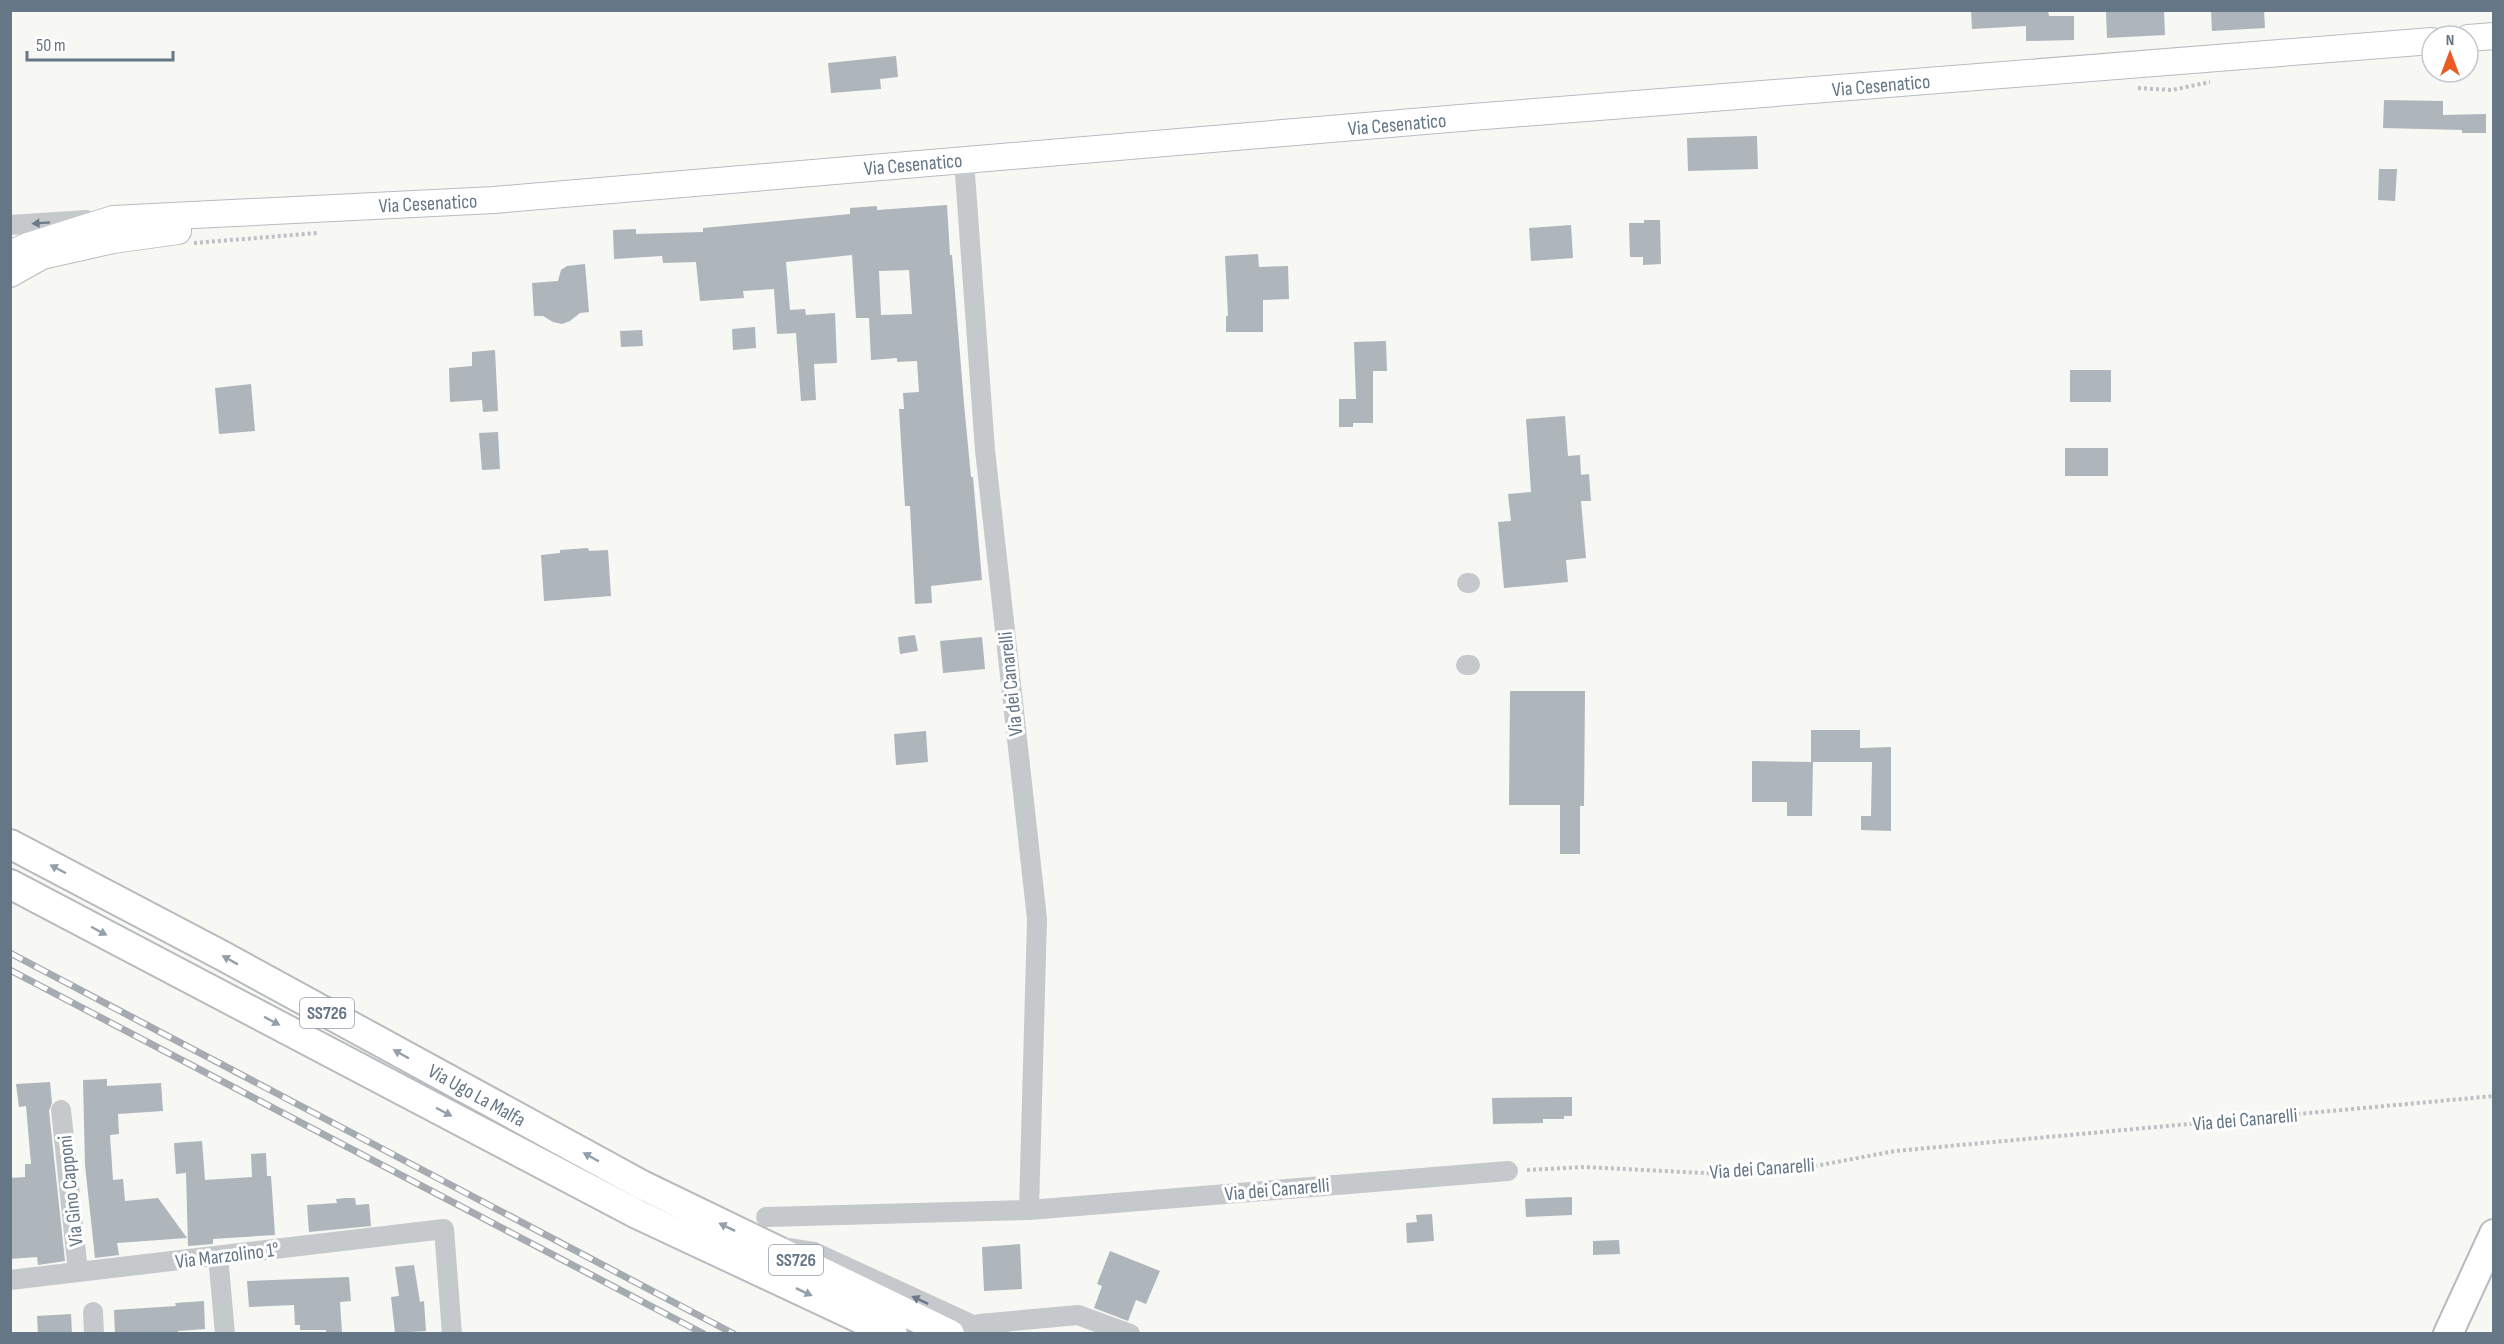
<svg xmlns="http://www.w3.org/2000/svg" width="2504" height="1344" font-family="'Sofia Sans Condensed',sans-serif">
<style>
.building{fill:#aeb5bb;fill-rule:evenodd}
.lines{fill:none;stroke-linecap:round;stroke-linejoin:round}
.major-casing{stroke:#b8bcc0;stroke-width:28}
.highway-casing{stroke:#b7bbbe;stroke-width:32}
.path{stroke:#bec1c3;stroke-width:4;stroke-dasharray:3 3;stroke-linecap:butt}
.minor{stroke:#c5c9cc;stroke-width:20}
.major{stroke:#fff;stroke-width:26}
.highway{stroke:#fff;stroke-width:28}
.rail-casing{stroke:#a5abb1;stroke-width:7}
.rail{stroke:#fff;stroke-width:4.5;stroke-dasharray:14;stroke-linecap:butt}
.oneway{fill:#6a7a8a}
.oneway2{fill:#939faa}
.labels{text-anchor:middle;stroke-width:6;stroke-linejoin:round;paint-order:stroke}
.shield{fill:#fff;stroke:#939faa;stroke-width:1.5}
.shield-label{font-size:18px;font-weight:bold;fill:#657686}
.street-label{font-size:20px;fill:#657686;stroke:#fff}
</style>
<rect width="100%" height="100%" fill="#f7f7f4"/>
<g class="building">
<path d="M1971,10H2048L2049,16H2074V40L2026,41V26L1972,29Z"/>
<path d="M2106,10H2164L2165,35L2107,38Z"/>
<path d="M2211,10H2264L2265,28L2212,31Z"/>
<path d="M896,56L898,77L880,79L881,89L831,93L828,63Z"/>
<path d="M2384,100L2443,101V115L2486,114V133H2462V130L2383,128Z"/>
<path d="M1757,136L1758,169L1688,171L1687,138Z"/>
<path d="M2379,169H2397L2395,201L2378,200Z"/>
<path d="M947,205L950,255H952L964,404L971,477H973L982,580L931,586L932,603L915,604L910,506H905L899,409H904L903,393L919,392L917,361L897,362V358L871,360L869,318H856L852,255L786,262L790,310L805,309L806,315L835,313L837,363L814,364L816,400L801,401L796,333L777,334L774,289L743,291L744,298L700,301L696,262L663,263L662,256L614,259L613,230L636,229V234L703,232V228L850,214V208L877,206V210ZM909,270L912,314L881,315L879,271Z"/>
<path d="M1644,220H1660L1661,264L1643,265V257H1630L1629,223H1644Z"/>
<path d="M1571,225L1573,258L1531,261L1529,228Z"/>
<path d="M1258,254L1259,267L1288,266L1289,299L1263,300V332H1226V316H1228L1225,256Z"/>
<path d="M585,264L589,312L580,313L570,321L562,324L553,322L543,316H534L532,283L558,281L561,270L567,266Z"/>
<path d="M755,327L756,348L733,350L732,329Z"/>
<path d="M642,330L643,346L621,347L620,331Z"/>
<path d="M1386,341L1387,371H1373V423H1353V427H1339V399H1356L1354,342Z"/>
<path d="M495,350L498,411L483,412L482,400L450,402L449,368L472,366V352Z"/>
<rect x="2070" y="370" width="41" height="32"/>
<path d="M251,384L255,431L219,434L215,388Z"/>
<path d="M1565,416L1568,456L1580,455L1581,475L1589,474L1591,501H1581L1586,558L1566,560L1568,582L1504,588L1498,522L1511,521L1508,494L1531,492L1526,419Z"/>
<path d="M498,432L500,469L482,470L479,433Z"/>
<rect x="2065" y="448" width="43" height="28"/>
<path d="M588,548L589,551L608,550L611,596L544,601L541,555L560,553V550Z"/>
<path d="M915,635L918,651L900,654L898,637Z"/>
<path d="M982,637L985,669L943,673L940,641Z"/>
<path d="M1510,691H1585L1584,806H1580V854H1560V805H1509Z"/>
<path d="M1811,730H1860V748L1891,747V831L1861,830V816H1871L1872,762H1813L1812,816H1787V802H1752V761L1811,762Z"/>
<path d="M926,731L928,762L896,765L894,734Z"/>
<path d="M107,1079V1086L161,1083L163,1111L118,1114L119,1134L110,1135L113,1180L123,1179L125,1201L158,1198L187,1238L117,1243L119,1255L95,1258L85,1165L83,1080Z"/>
<path d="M50,1082L52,1103L49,1111L65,1261L38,1265L37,1257L10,1259V1178L25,1177V1164H31L26,1106L19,1107L16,1084Z"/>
<path d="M1572,1097V1116H1564V1119H1543V1123L1493,1124L1492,1098Z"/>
<path d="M202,1141L205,1180L252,1177L251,1154L266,1153L267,1176H271L275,1235L213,1239V1244L188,1246L186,1173L176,1174L174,1143Z"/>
<path d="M1572,1197V1215L1526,1217L1525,1199Z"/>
<path d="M345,1198H355L356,1205L369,1204L371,1226L309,1232L307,1205L337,1203L336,1199Z"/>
<path d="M1432,1214L1434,1241L1407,1243L1406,1223L1417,1222L1416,1215Z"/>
<path d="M1619,1240L1620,1254L1593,1255V1241Z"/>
<path d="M1020,1244L1022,1289L984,1291L982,1247Z"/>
<path d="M1110,1251L1160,1271L1146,1304L1136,1300L1128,1321L1094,1308L1102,1286L1097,1284Z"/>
<path d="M414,1265L420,1302L424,1301L426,1331L395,1333L391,1297L399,1296L395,1267Z"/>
<path d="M349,1277L351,1301L340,1302L342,1333L326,1334V1330H300V1325H295L294,1305L249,1307L247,1281Z"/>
<path d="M204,1301L205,1329L178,1331V1334H115L114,1310L176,1306L175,1303Z"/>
<path d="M71,1314L72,1334H38L37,1316Z"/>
</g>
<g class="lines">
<g class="major-casing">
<g id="major">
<path d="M2468,38L2494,36"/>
<path d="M10,254L28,246L113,219L494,200L1472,117L2432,41"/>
<path d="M10,274L42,256L113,240L178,231"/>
</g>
</g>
<g class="highway-casing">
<g id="highway">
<path d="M10,844L223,956L642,1185L950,1334"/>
<path d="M10,884L637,1214L893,1334"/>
<path d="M2448,1334L2494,1234"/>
</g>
</g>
<g class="path">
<path d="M2138,88L2172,90L2210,82"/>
<path d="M194,243L318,233"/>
<path d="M1527,1170L1584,1167L1724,1174L1810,1167L1895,1151L2494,1096"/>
</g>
<g class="minor">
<path d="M964,160L985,450L1037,919L1029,1210"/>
<path d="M10,225L86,220"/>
<path d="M1467,583H1470"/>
<path d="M1466,665H1470"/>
<path d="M61,1110L78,1272"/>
<path d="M766,1217L1029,1210L1508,1171"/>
<path d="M788,1248L814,1252L973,1325L999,1334"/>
<path d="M218,1256L225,1334"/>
<path d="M10,1280L444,1229L452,1334"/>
<path d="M93,1312L94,1334"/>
<path d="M979,1324L1078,1315L1130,1334"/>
</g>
<use href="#major" class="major"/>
<use href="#highway" class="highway"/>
<g class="rail-casing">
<g id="rail">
<path d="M10,953L734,1334"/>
<path d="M10,970L704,1334"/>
</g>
</g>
<use href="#rail" class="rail"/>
</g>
<defs><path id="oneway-solid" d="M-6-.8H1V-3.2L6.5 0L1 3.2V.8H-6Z" transform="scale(1.5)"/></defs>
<g class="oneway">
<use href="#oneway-solid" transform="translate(41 223) rotate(176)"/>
<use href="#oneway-solid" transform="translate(920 1300) rotate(-155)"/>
</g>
<g class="oneway2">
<use href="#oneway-solid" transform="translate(58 869) rotate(-152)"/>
<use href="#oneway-solid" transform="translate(99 931) rotate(28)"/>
<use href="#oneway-solid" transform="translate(230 960) rotate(-151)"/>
<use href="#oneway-solid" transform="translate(272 1021) rotate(28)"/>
<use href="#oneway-solid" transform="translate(401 1054) rotate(-151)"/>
<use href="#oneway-solid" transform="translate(444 1112) rotate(28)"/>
<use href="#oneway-solid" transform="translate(591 1157) rotate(-151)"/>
<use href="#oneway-solid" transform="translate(727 1227) rotate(-154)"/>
<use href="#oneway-solid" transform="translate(804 1292) rotate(25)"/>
</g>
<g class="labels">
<g class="shield">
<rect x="300" y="998" width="54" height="30" rx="4.5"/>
<rect x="769" y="1245" width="54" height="30" rx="4.5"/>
</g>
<g class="shield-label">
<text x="327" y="1019">SS726</text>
<text x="796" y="1266">SS726</text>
</g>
<g class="street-label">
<text transform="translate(1881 85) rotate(-5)" y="7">Via Cesenatico</text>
<text transform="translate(1397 124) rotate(-5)" y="7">Via Cesenatico</text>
<text transform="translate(913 164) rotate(-5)" y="7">Via Cesenatico</text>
<text transform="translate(428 203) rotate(-3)" y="7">Via Cesenatico</text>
<text transform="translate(1010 684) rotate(-96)" y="7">Via dei Canarelli</text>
<text transform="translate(477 1095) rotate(29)" y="7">Via Ugo La Malfa</text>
<text transform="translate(2245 1119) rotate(-5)" y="7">Via dei Canarelli</text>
<text transform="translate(1762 1168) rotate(-4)" y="7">Via dei Canarelli</text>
<text transform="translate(1277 1189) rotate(-5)" y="7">Via dei Canarelli</text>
<text transform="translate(70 1191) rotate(-96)" y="7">Via Gino Capponi</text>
<text transform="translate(227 1255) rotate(-7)" y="7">Via Marzolino 1°</text>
</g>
</g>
<rect width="2504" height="1344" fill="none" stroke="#657686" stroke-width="24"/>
<g transform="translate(2450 54)"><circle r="28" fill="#ffffff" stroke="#c1c8cf" stroke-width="1.5"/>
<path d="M0-4.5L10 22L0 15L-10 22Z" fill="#ea5a21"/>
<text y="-9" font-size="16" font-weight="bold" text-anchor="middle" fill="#657686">N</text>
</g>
<path d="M27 51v9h146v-9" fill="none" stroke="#657686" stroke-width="3"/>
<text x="36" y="51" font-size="18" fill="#657686" stroke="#ffffff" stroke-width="4.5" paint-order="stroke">50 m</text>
</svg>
